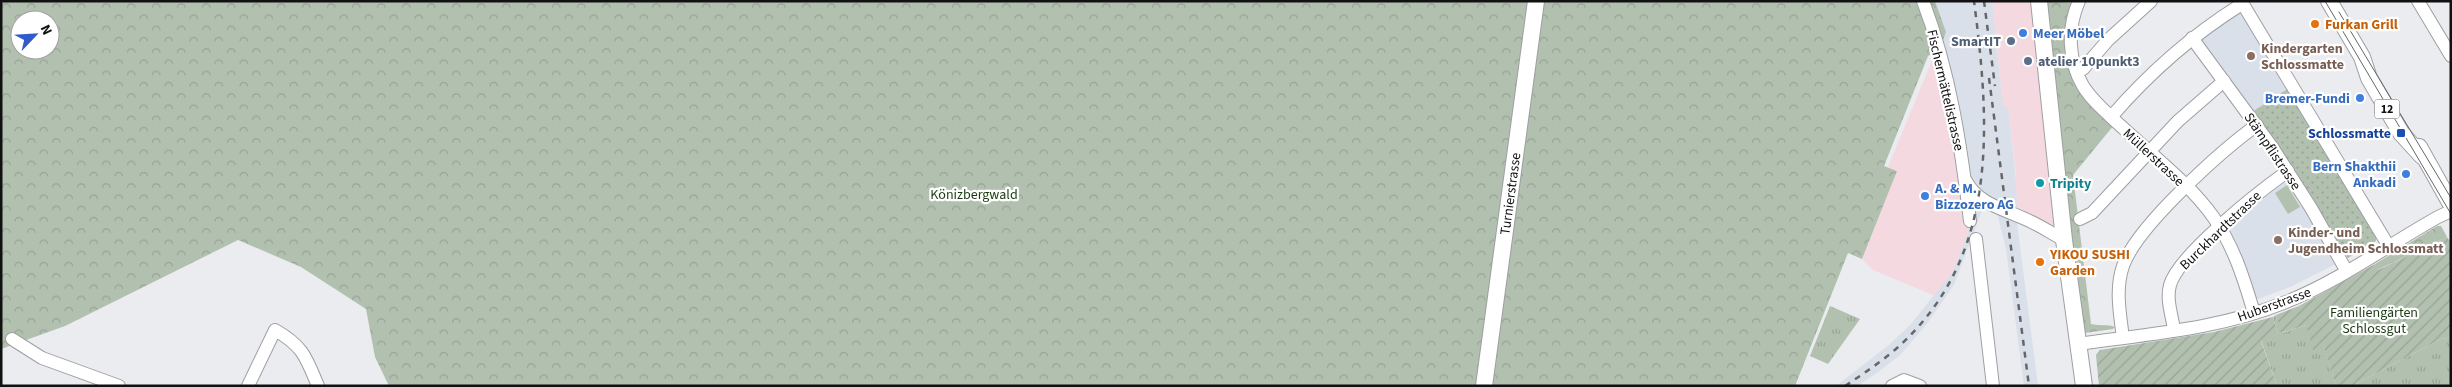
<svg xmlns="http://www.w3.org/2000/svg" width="2452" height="387" font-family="'Source Sans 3',sans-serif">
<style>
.commercial{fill:#f4dae0}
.built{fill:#dae0ea}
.grass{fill:url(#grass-tufts)}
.forest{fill:url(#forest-crowns);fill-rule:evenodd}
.park{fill:url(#park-dots)}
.garden{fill:url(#garden-furrows)}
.pitch{fill:#b2c0af}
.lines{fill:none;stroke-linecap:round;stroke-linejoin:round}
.minor-casing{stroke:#9e9fa2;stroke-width:14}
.major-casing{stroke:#9e9fa2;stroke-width:18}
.minor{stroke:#fff;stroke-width:12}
.major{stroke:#fff;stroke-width:16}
.tram{stroke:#656668;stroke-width:1}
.rail{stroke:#656668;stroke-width:2.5;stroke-dasharray:6 6;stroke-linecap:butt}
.food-dot{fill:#e8710a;stroke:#fff;stroke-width:2}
.shop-dot{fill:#3f7fe0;stroke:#fff;stroke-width:2}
.service-dot{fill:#5c6f8a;stroke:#fff;stroke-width:2}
.education-dot{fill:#8d6e63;stroke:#fff;stroke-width:2}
.transit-dot{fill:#1a4fb4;stroke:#fff;stroke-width:2}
.culture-dot{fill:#0f9aa8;stroke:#fff;stroke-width:2}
.labels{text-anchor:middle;stroke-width:4.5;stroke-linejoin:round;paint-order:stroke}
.shield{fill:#fff;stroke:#585859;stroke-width:1}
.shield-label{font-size:12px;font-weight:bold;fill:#111112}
.food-label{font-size:14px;font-weight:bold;fill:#c56008;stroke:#fff;text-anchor:start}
.shop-label{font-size:14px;font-weight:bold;fill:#366cbe;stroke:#fff;text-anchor:start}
.service-label{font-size:14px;font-weight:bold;fill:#4e5e75;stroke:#fff;text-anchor:end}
.education-label{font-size:14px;font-weight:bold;fill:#785e54;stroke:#fff;text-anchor:start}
.street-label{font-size:14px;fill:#111112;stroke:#fff}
.transit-label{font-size:14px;font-weight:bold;fill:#164399;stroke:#fff;text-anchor:end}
.culture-label{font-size:14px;font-weight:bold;fill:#0d838f;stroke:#fff;text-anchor:start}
.park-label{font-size:14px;fill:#1a3a11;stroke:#fff}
</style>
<defs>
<pattern id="grass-tufts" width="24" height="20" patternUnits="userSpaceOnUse" patternTransform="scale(1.25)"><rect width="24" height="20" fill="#b2c0af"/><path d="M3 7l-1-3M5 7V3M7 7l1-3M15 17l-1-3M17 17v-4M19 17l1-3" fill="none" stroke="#98a496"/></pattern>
<pattern id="forest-crowns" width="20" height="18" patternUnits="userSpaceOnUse" patternTransform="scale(1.25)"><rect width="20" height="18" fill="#b2c0af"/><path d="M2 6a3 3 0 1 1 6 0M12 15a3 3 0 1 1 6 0" fill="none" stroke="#98a496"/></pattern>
<pattern id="park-dots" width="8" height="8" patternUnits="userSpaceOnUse" patternTransform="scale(1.25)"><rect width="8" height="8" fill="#b2c0af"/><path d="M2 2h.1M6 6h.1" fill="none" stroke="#98a496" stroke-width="1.8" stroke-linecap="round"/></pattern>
<pattern id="garden-furrows" width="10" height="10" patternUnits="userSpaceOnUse" patternTransform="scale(1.25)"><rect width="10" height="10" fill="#b2c0af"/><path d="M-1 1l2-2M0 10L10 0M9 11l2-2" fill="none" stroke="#98a496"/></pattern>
</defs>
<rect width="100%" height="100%" fill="#eaecef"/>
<g class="commercial">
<path d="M1992,1H2040L2064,240L2016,215V174L2008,108H2003Z"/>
<path d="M1940,49L1970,221L1968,232L1953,271L1935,296L1873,270L1862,259L1897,171L1888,167L1933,58V52Z"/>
</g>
<g class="built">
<path d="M1935,1H1992L2003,107H2008L2016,181L2017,208L2016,215L2038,386H2024L2006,249L1997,213L1984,205L1954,285L1926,325L1900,355L1877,373L1857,386H1836L1890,344L1911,324L1953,271L1968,232L1970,221L1940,49L1946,32Z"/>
<path d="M2240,12L2243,13L2289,88L2252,112L2201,42V38Z"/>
<path d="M2285,180L2292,184L2336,264L2290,287L2258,299L2255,298L2227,232V224Z"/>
</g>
<g class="grass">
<path d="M1830,306L1860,319L1828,364L1810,356Z"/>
<path d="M2276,315L2282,333L2306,325L2324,346L2336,386H2277L2261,340L2278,334L2273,317Z"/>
<path d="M2451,336V386H2352L2443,338L2446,339Z"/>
</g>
<g class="forest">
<path d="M1,1H1935L1946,32L1940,49L1928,56L1884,166L1897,171L1862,259L1848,253L1795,386H389L375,357L366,309L301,267L238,240L65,326L1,349ZM20,20H50V50H20Z"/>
<path d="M2040,1L2074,3L2069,57L2114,125L2073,175L2091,324C2099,326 2107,324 2115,327L2113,329L2078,334Z"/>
<path d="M2437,226H2441L2447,237L2377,270L2375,264Z"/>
</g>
<path class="park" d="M2289,88L2376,235V241L2348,258L2252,112Z"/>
<g class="garden">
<path d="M2447,237L2451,243V336L2446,339L2443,338L2352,386H2336L2324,347L2313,350L2306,325L2281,333L2276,315L2299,306L2375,264L2378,270Z"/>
<path d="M2273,317L2278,334L2261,341L2277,386H2099L2096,355L2100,350L2214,332Z"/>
</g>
<path class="pitch" d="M2287,185L2300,207L2288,214L2275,193Z"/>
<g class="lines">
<g class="minor-casing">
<g id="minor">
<path d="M1923,1C1950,72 1961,146 1970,221"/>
<path d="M2079,1C2067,28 2068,60 2083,86C2093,102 2108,114 2122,127C2153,156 2190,184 2214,218C2234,247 2244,279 2254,313"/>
<path d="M2241,1L2388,245"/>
<path d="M2418,1L2451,56"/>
<path d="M2192,38L2272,147L2311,208L2346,270"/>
<path d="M2076,70L2083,69L2108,40L2151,1"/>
<path d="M2111,117C2150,72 2192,35 2242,4"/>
<path d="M1966,181C1977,203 2003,209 2023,218C2038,224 2051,233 2064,240"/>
<path d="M2080,219L2092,213L2178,121L2224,81"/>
<path d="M1976,239L1993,386"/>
<path d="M2174,330C2172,315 2166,300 2170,285C2179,254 2260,191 2288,171"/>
<path d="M2123,338C2120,314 2115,289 2123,266C2136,227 2222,150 2257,125"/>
<path d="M12,339L42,358L119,386"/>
<path d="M2078,344C2148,334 2220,329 2286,302C2339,281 2388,245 2438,217L2451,211"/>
<path d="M248,386L275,330C303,346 306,357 318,386"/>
<path d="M1892,386L1904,380L1920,386"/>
</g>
</g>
<g class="major-casing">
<g id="major">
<path d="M2039,1L2064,240L2084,386"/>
<path d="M2329,1L2362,57L2369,78L2401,133L2422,156"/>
<path d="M2419,147L2451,204"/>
<path id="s1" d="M1484,386L1536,1"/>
</g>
</g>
<use href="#minor" class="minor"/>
<use href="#major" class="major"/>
<g class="tram">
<path d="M2325,1L2451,214"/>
<path d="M2339,12L2451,198"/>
</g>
<g class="rail">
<path d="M1984,1L1995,86"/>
<path d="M1989,78L2029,386"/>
<path d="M1845,386C1863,374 1881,362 1897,348C2000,256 1990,125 1974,1"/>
</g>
</g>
<g class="food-dot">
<circle cx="2315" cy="24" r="5"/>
<circle cx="2040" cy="262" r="5"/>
</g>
<g class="shop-dot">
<circle cx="2023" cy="33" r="5"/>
<circle cx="2360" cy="98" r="5"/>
<circle cx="2406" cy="174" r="5"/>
<circle cx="1925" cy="196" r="5"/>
</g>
<g class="service-dot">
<circle cx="2011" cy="41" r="5"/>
<circle cx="2028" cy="61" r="5"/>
</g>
<g class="education-dot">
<circle cx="2251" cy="56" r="5"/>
<circle cx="2278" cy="240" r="5"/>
</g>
<rect class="transit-dot" x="2396" y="128" width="10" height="10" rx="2.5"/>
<circle class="culture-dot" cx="2040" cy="183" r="5"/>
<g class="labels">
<rect class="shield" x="2374.5" y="99.5" width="25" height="19" rx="4"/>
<g class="shield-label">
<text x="2387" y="113">12</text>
</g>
<g class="food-label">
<text x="2325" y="29">Furkan Grill</text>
<text x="2050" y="259">YIKOU SUSHI<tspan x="2050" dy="16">Garden</tspan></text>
</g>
<g class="shop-label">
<text x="2033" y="38">Meer Möbel</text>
<text x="2350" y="103" text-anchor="end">Bremer-Fundi</text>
<text x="2396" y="171" text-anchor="end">Bern Shakthii<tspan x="2396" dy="16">Ankadi</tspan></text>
<text x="1935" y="193">A. &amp; M.<tspan x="1935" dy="16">Bizzozero AG</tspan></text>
</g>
<g class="service-label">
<text x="2001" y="46">SmartIT</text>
<text x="2038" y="66" text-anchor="start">atelier 10punkt3</text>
</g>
<g class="education-label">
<text x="2261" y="53">Kindergarten<tspan x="2261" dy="16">Schlossmatte</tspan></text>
<text x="2288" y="237">Kinder- und<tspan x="2288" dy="16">Jugendheim Schlossmatt</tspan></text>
</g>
<g class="street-label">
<text transform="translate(1946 90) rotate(77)" y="5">Fischermättelistrasse</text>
<text transform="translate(2273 151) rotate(56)" y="5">Stämpflistrasse</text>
<text transform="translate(2154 157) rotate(43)" y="5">Müllerstrasse</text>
<text dy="5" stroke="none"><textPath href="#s1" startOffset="194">Turnierstrasse</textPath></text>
<text transform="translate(2220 230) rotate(-44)" y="5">Burckhardtstrasse</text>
<text transform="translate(2274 304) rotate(-20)" y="5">Huberstrasse</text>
</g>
<g class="transit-label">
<text x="2391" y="138">Schlossmatte</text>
</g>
<g class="culture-label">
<text x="2050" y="188">Tripity</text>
</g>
<g class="park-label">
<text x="974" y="199">Könizbergwald</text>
<text x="2374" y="317">Familiengärten<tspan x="2374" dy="16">Schlossgut</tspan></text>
</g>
</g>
<rect width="2452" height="387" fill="none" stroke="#111112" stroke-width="5"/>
<g transform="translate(35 35) rotate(65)"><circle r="24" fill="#ffffff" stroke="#a0a0a0"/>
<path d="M0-4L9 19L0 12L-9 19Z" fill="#315bca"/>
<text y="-8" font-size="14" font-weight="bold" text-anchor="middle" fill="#111112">N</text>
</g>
</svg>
